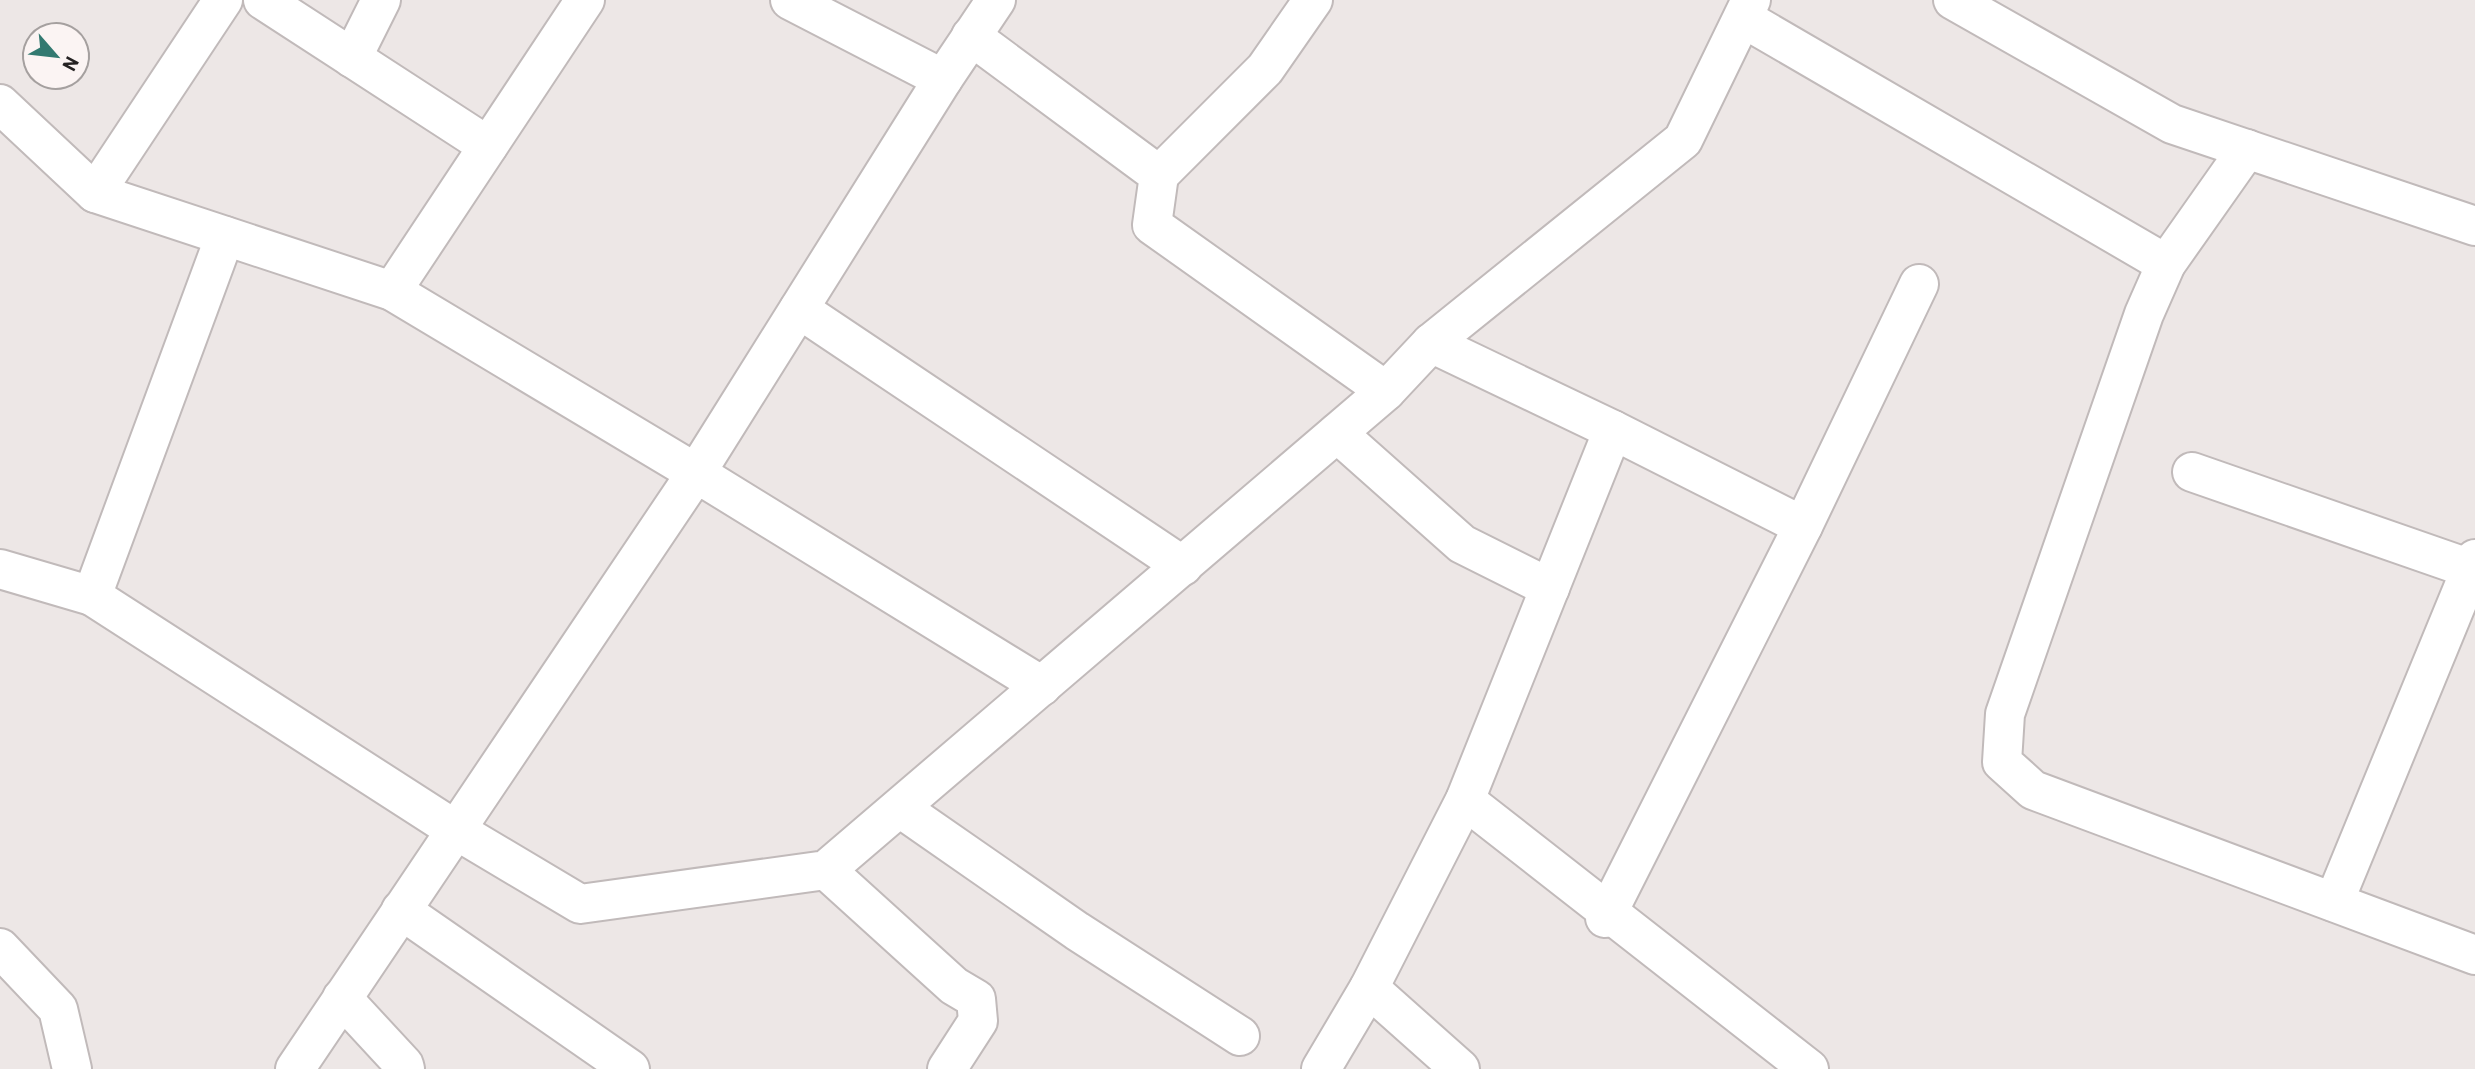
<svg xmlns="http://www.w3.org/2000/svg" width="2475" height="1069" font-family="Barlow,sans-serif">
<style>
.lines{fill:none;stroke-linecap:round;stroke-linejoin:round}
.minor-casing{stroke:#c1baba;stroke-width:42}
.minor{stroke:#fff;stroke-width:38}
</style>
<rect width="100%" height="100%" fill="#ede7e6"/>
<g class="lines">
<g class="minor-casing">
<g id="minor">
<path d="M263,0L488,146"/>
<path d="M790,0L943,79"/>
<path d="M1751,0L1683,140L1431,343L1613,430L1803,526"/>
<path d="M1953,0L2172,124L2475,226"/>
<path d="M1743,18L2166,264"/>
<path d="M971,36L1159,175L1152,225L1386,391L1431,343"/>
<path d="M352,58L381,0"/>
<path d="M0,104L95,193L392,291L696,473L943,79L996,0"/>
<path d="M2247,149L2166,264L2144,314L2005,714L2002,762L2033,790L2475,955"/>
<path d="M1159,175L1265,69L1313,0"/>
<path d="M95,193L223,0"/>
<path d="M225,236L92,596L454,829L580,904L826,870L1386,391"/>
<path d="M392,291L585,0"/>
<path d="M799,309L1183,566"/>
<path d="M1337,433L1462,544L1550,588"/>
<path d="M2192,472L2471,569"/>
<path d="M0,569L92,596"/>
<path d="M1465,800L1809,1069"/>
<path d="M900,808L1077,931L1240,1036"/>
<path d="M826,870L954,986L976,999L978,1021L947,1069"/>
<path d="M2334,902L2475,559"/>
<path d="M401,910L630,1069"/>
<path d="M1605,918L1803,526L1919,284"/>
<path d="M0,948L58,1009L72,1069"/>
<path d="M1369,988L1460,1069"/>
<path d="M342,998L404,1065L405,1069"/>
<path d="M295,1069L696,473L1042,686"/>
<path d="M1321,1069L1369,988L1465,800L1613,430"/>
</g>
</g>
<use href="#minor" class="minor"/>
</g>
<g transform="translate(56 56) rotate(118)"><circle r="33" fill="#fbf4f3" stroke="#a5a09f" stroke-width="2"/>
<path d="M0-5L12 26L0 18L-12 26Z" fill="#327970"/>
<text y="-10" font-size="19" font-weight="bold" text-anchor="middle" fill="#252222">N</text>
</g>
</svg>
